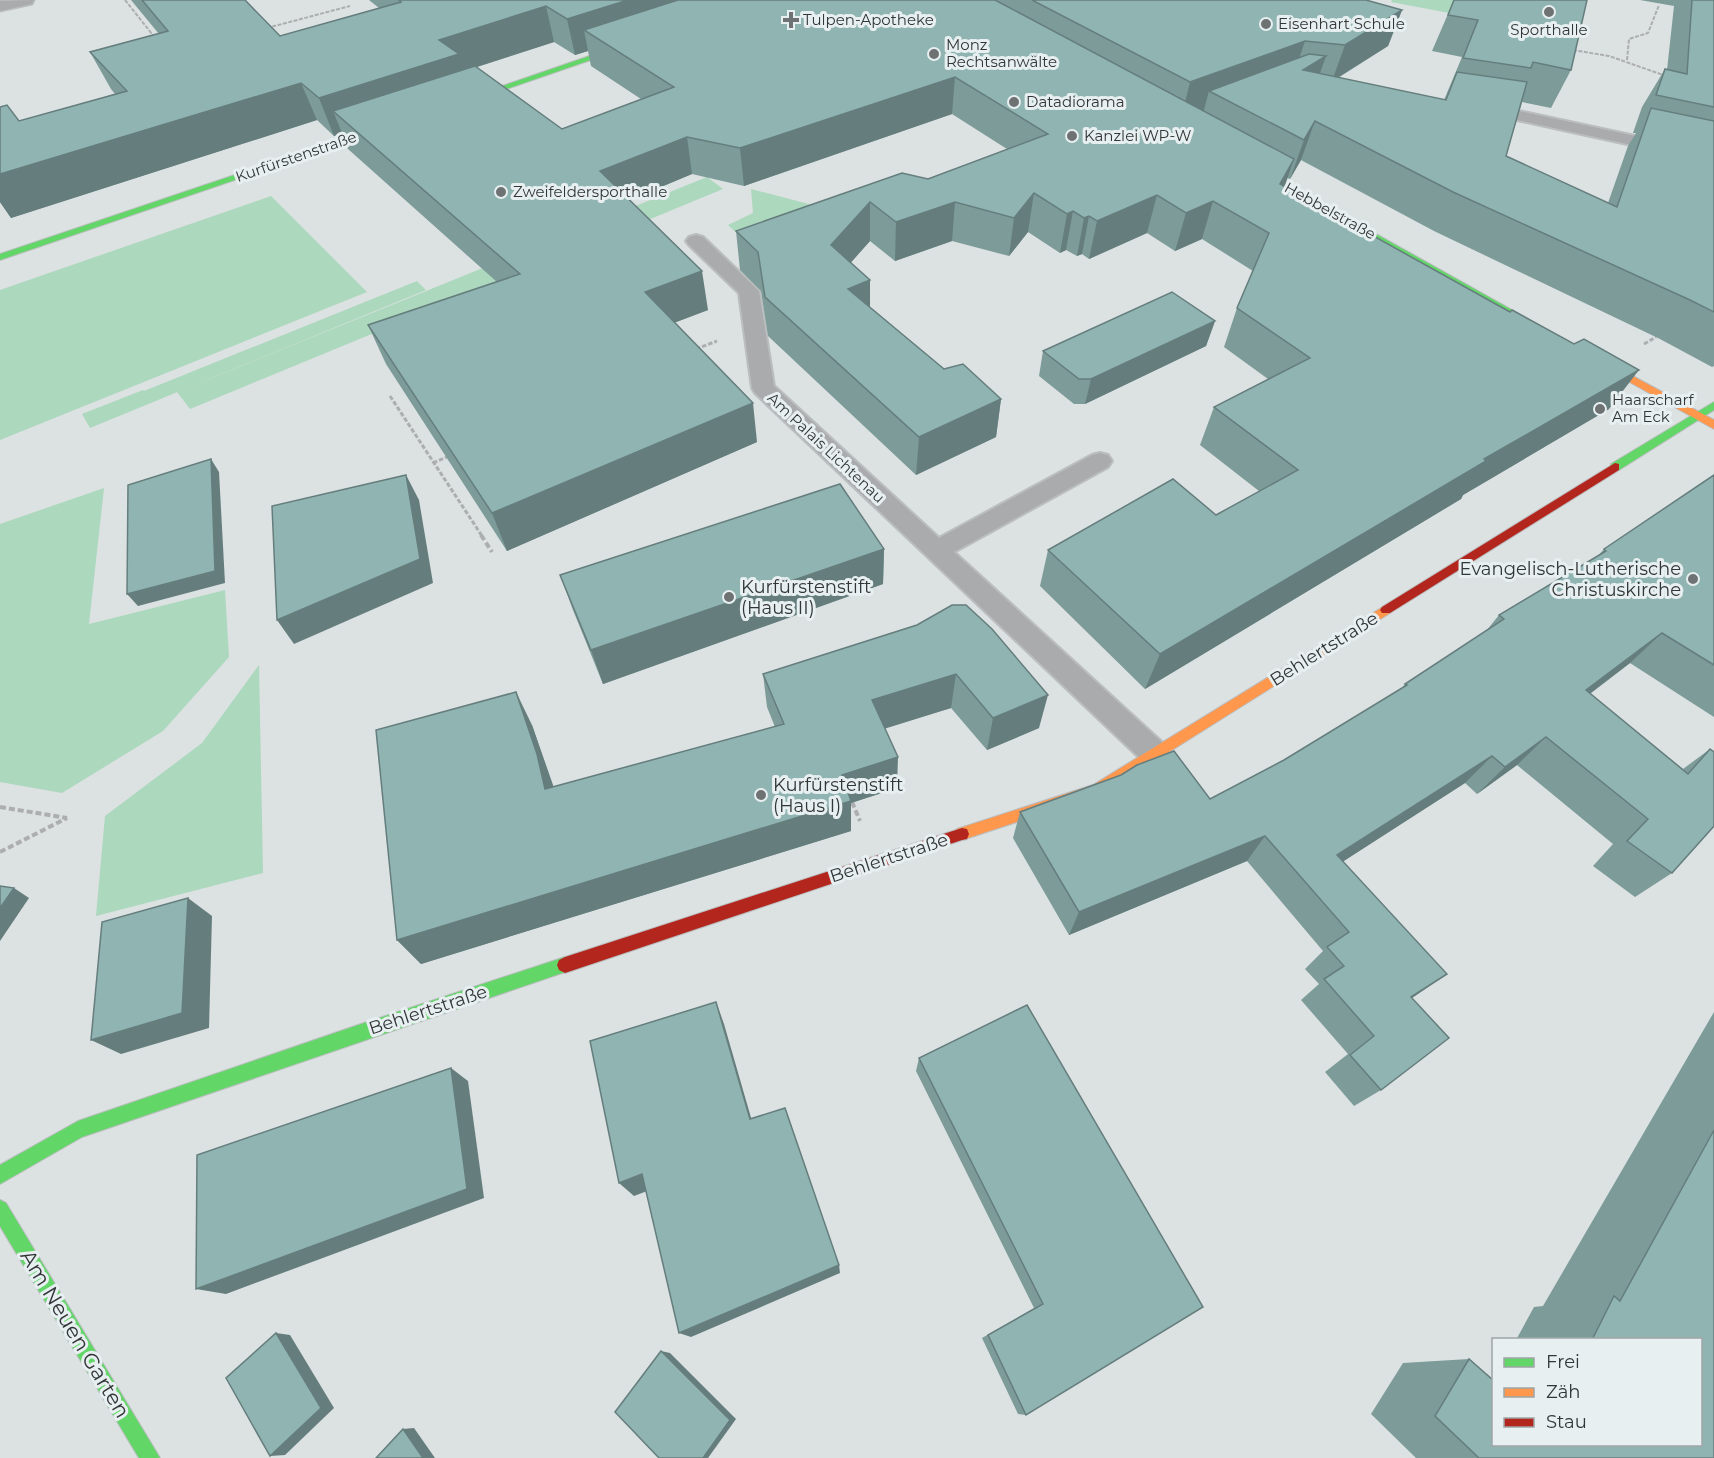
<svg xmlns="http://www.w3.org/2000/svg" width="1714" height="1458" font-family="Montserrat,sans-serif">
<style>
.green{fill:#acd8bd}
.lines{fill:none;stroke-linecap:round;stroke-linejoin:round}
.lane-casing{stroke:#bbbebf;stroke-width:4}
.street-casing{stroke:#bbbebf;stroke-width:3}
.fast-casing{stroke:#bbbebf;stroke-width:2}
.slow-casing{stroke:#bbbebf;stroke-width:2}
.jam-casing{stroke:#bbbebf;stroke-width:2}
.path-far2{stroke:#acaeaf;stroke-width:2;stroke-dasharray:4 1.5;stroke-linecap:butt}
.path-far1{stroke:#acaeaf;stroke-width:3;stroke-dasharray:4.5 2;stroke-linecap:butt}
.path{stroke:#acaeaf;stroke-width:4;stroke-dasharray:6 3;stroke-linecap:butt}
.lane{fill:#aaabac;fill-rule:evenodd}
.street{fill:#aaabac;fill-rule:evenodd}
.fast{fill:#63d668;fill-rule:evenodd}
.slow{fill:#ff974d;fill-rule:evenodd}
.jam{fill:#b3261e;fill-rule:evenodd}
.wall{fill:#7c9b99;fill-rule:evenodd}
.shaded-wall{fill:#657e7d}
.building{fill:#90b4b2;stroke:#657e7d;stroke-width:1.5}
.poi-dot{fill:#6e7273;stroke:#e7eff1;stroke-width:2}
.labels{text-anchor:middle;stroke-width:6;stroke-linejoin:round;paint-order:stroke}
.far-poi-label{font-size:15px;fill:#333637;stroke:#e7eff1;text-anchor:start}
.far-street-label{font-size:15px;fill:#333637;stroke:#e7eff1}
.poi-label{font-size:18px;fill:#333637;stroke:#e7eff1;text-anchor:start}
.street-label{font-size:18px;fill:#333637;stroke:#e7eff1}
.near-street-label{font-size:21px;fill:#333637;stroke:#e7eff1}
</style>
<rect width="100%" height="100%" fill="#dce1e2"/>
<g class="green">
<path d="M1392,0H1489L1497,22L1391,2Z"/>
<path d="M707,177L723,189L190,409L177,392Z"/>
<path d="M751,189L870,220L763,257L728,225L753,213Z"/>
<path d="M271,196L367,292L0,440V290Z"/>
<path d="M417,281L426,290L90,428L82,414L143,390L144,391Z"/>
<path d="M104,488L89,624L225,590L229,657L163,731L62,793L0,782V524Z"/>
<path d="M259,665L263,873L96,916L105,816L202,743Z"/>
</g>
<g class="lines">
<g class="lane-casing">
<g id="lane">
<path d="M1482,103L1714,153V163L1476,111L1474,108L1476,105Z"/>
<path d="M696,235L703,237L759,291L774,386L939,538L1092,455L1100,453L1108,455L1112,461L1108,467L954,552L1165,745L1169,754L1165,763L1155,766L1145,763L755,393L752,388L739,293L689,245L686,241L689,237Z"/>
</g>
</g>
<g class="street-casing">
<path id="street" d="M34,0L32,4L0,11V1Z"/>
</g>
<g class="fast-casing">
<g id="fast">
<path d="M630,42L637,44L466,103L459,101Z"/>
<path d="M386,124L393,126L0,260V254Z"/>
<path d="M1243,163H1249L1555,334L1550,337L1547,336L1243,167Z"/>
<path d="M1714,402V410L1619,470H1611V464Z"/>
<path d="M565,957L571,960L573,965L571,970L82,1137L0,1184V1165L78,1121L358,1025Z"/>
<path d="M0,1200L6,1203L160,1458H139L0,1226Z"/>
</g>
</g>
<g class="slow-casing">
<g id="slow">
<path d="M1592,354L1714,420V429L1588,359L1587,357Z"/>
<path d="M1386,605L1392,610L1390,613L1102,794L962,840L957,839L955,834L957,829L1093,785Z"/>
</g>
</g>
<g class="jam-casing">
<g id="jam">
<path d="M1615,463L1619,464V470L1390,613H1382L1380,610L1382,607Z"/>
<path d="M962,828L967,829L969,834L967,839L962,840L565,973L559,970L557,965L559,960L565,957Z"/>
</g>
</g>
<g class="path-far2">
<path d="M125,0L156,39"/>
<path d="M267,28L350,6"/>
<path d="M1573,50L1609,56L1666,76"/>
<path d="M1627,60L1629,39L1648,33L1659,5"/>
</g>
<g class="path-far1">
<path d="M1644,344L1656,337"/>
<path d="M696,349L717,341"/>
<path d="M390,396L482,536"/>
<path d="M433,463L449,456"/>
</g>
<g class="path">
<path d="M481,535L492,552"/>
<path d="M852,802L860,821"/>
<path d="M0,807L67,818"/>
<path d="M0,852L67,818"/>
</g>
<use href="#lane" class="lane"/>
<use href="#street" class="street"/>
<use href="#fast" class="fast"/>
<use href="#slow" class="slow"/>
<use href="#jam" class="jam"/>
</g>
<g class="wall">
<path d="M131,0H245L280,36L379,8L369,0H1366L1402,10L1388,46L1338,78L1444,100L1462,57L1432,51L1454,0L1571,70L1551,108L1522,102L1506,156L1608,203L1628,146L1636,133H1633L1642,107L1665,69L1667,70L1674,6L1640,0H1714V366L1712,367L1660,339L1434,231L1301,160L1290,179L1287,178L1284,187L1609,409L1463,495L1461,499L1145,689L1040,586L1048,550L1216,515L1259,491L1200,445L1214,407L1268,379L1224,347L1237,308L1253,271L1202,239L1175,251L1147,233L1089,259L1082,254L1077,256L1066,250L1060,253L1028,232L1009,256L952,241L895,261L870,241L850,263L870,280V307L944,369L1001,399L996,437L916,475L768,336L761,291L740,270L736,231L928,179L1007,149L952,114L744,186L692,174L630,200L708,310L674,323L757,442L507,551L386,364L368,325L497,282L348,149L342,133L334,136L317,120L11,218L0,202V107L19,121L115,94L111,89L90,52L159,34ZM554,42L575,55L588,51L591,66L641,99L562,129L477,67Z"/>
<path d="M1215,321L1206,346L1085,404H1074L1039,376L1043,351Z"/>
<path d="M1714,475V717L1630,663L1590,694L1683,769L1710,749L1672,873L1635,897L1593,866L1613,844L1517,765L1477,794L1465,783L1343,861L1412,998L1381,1090L1354,1106L1325,1072L1348,1054L1301,1000L1319,984L1305,969L1323,951L1247,861L1069,935L1013,838L1020,812L1210,799L1284,760L1401,689L1405,684L1487,630L1499,615L1598,556L1604,549Z"/>
<path d="M884,549L883,584L603,684L573,610L560,575Z"/>
<path d="M917,625L1039,728L987,750L951,708L885,728L897,788L851,803V831L421,964L397,940L532,725L553,787L775,727L767,707L763,674Z"/>
<path d="M1714,1012V1458H1416L1371,1414L1403,1363L1469,1359L1494,1380V1444H1701V1340H1516L1534,1307L1543,1306Z"/>
<path d="M919,1058L1203,1307L1026,1415L1018,1414L982,1338L1034,1308L916,1071Z"/>
</g>
<g class="shaded-wall">
<path d="M628,0H740L584,30L588,51L575,55L567,19Z"/>
<path d="M546,6L554,42L464,71L333,111L342,133L334,136L319,98L439,40Z"/>
<path d="M1402,10L1388,46L1332,81L1345,45Z"/>
<path d="M1305,41L1293,77L1209,91L1204,110L1181,119L1190,82Z"/>
<path d="M1326,56L1313,93L1303,70Z"/>
<path d="M955,77L952,114L744,186L740,148Z"/>
<path d="M301,83L317,120L11,218L0,202V174Z"/>
<path d="M1315,121L1301,160L1290,179L1304,140Z"/>
<path d="M687,137L692,174L608,209L600,171Z"/>
<path d="M1294,159L1281,197L1280,184Z"/>
<path d="M1034,193L1028,232L1009,256L1014,218Z"/>
<path d="M1157,195L1147,233L1089,259L1097,221Z"/>
<path d="M1213,201L1202,239L1175,251L1186,213Z"/>
<path d="M870,202V241L832,284L831,245Z"/>
<path d="M955,202L952,241L895,261L896,222Z"/>
<path d="M1073,211L1066,250L1060,253L1067,214Z"/>
<path d="M1089,216L1082,254L1077,256L1084,218Z"/>
<path d="M702,271L708,310L652,331L645,292Z"/>
<path d="M870,280V319L848,289Z"/>
<path d="M1215,321L1206,346L1085,404L1091,379Z"/>
<path d="M1639,370L1609,409L1463,495L1461,499L1145,689L1160,654L1484,459Z"/>
<path d="M1001,399L996,437L916,475L919,437Z"/>
<path d="M753,403L757,442L507,551L492,513Z"/>
<path d="M211,459L219,472L225,583L138,606L127,594Z"/>
<path d="M406,475L419,500L433,583L294,644L277,620Z"/>
<path d="M884,549L883,584L603,684L591,650Z"/>
<path d="M1662,633L1630,663L1556,719L1586,690Z"/>
<path d="M956,674L951,708L871,733L872,700Z"/>
<path d="M516,692L532,725L553,785L560,819L545,789Z"/>
<path d="M1048,695L1039,728L987,750L993,718Z"/>
<path d="M1546,737L1517,765L1477,794L1505,767Z"/>
<path d="M1492,756L1465,783L1316,879L1337,855Z"/>
<path d="M898,757L897,788L851,803V831L421,964L397,940L842,775Z"/>
<path d="M1265,836L1247,861L1069,935L1079,912Z"/>
<path d="M14,888L29,898L0,941V908Z"/>
<path d="M188,898L212,916L209,1028L121,1054L91,1040Z"/>
<path d="M1447,974L1418,994L1384,1017L1411,997Z"/>
<path d="M716,1002L724,1024L756,1135L750,1119Z"/>
<path d="M451,1068L468,1081L484,1198L226,1294L196,1289Z"/>
<path d="M642,1174L655,1188L634,1196L619,1183Z"/>
<path d="M839,1265L840,1273L691,1337L679,1333Z"/>
<path d="M276,1333L290,1335L334,1408L285,1455L270,1456Z"/>
<path d="M661,1351L670,1353L736,1419L708,1458H703Z"/>
<path d="M414,1428L435,1458H423L403,1429Z"/>
</g>
<g class="building">
<path d="M142,0H245L280,36L401,2L399,0H628L567,19L546,6L439,40L459,54L319,98L301,83L0,174V107L7,105L19,121L127,91L90,52L168,31Z"/>
<path d="M678,0H995L1294,159L1280,184L1510,312L1512,310L1574,344L1584,339L1639,370L1484,459L1486,461L1160,654L1048,550L1173,479L1216,515L1298,470L1214,407L1310,358L1237,308L1269,233L1213,201L1186,213L1157,195L1097,221L1089,216L1084,218L1073,211L1067,214L1034,193L1014,218L955,202L896,222L870,202L831,245L870,280L848,289L944,369L963,364L1001,399L919,437L765,297L758,252L736,231L902,173L928,179L1048,134L955,77L740,148L687,137L600,171L702,271L645,292L753,403L492,513L368,325L520,274L333,111L475,66L562,129L674,87L584,30Z"/>
<path d="M1032,0H1366L1402,10L1345,45L1305,41L1190,82Z"/>
<path d="M1454,0H1587L1571,70L1533,62L1531,68L1463,58L1478,20L1448,15Z"/>
<path d="M1692,0H1714V107L1656,95L1665,69L1687,74Z"/>
<path d="M1309,54L1326,56L1303,70L1446,100L1457,72L1527,82L1506,156L1617,207L1651,108L1714,121V312L1690,300L1453,192L1315,121L1304,140L1209,91Z"/>
<path d="M1172,292L1215,321L1091,379H1079L1043,351Z"/>
<path d="M211,459L215,571L127,594L128,485Z"/>
<path d="M406,475L420,559L277,620L272,506Z"/>
<path d="M1714,475V665L1662,633L1586,690L1688,774L1710,749L1714,752V826L1672,873L1627,841L1648,819L1546,737L1505,767L1492,756L1337,855L1447,974L1411,997L1449,1038L1381,1090L1350,1055L1374,1036L1324,979L1344,966L1327,947L1349,932L1265,836L1079,912L1020,812L1121,775L1137,765L1174,751L1210,799L1284,760L1407,685L1405,684L1504,619L1499,615L1606,551L1604,549Z"/>
<path d="M840,484L884,549L591,650L560,575Z"/>
<path d="M952,605H966L992,629L1048,695L993,718L956,674L872,700L898,757L842,775L851,801L397,940L376,730L516,692L537,754L545,789L784,724L763,674L917,625Z"/>
<path d="M0,886L14,888L0,908Z"/>
<path d="M188,898L182,1013L91,1040L102,922Z"/>
<path d="M716,1002L750,1119L785,1108L839,1265L679,1333L642,1174L619,1183L590,1041Z"/>
<path d="M1027,1005L1203,1307L1026,1415L988,1335L1043,1304L919,1058Z"/>
<path d="M451,1068L467,1189L196,1289L197,1155Z"/>
<path d="M1714,1130V1458H1479L1435,1416L1469,1359L1494,1381V1444H1701V1340H1592L1614,1296L1620,1301Z"/>
<path d="M276,1333L321,1408L270,1456L226,1378Z"/>
<path d="M661,1351L730,1420L703,1458H659L615,1412Z"/>
<path d="M403,1429L423,1458H376Z"/>
</g>
<g class="poi-dot">
<circle cx="1549" cy="12" r="6"/>
<path d="M788 11h6v6h6v6h-6v6h-6v-6h-6v-6h6z"/>
<circle cx="1266" cy="24" r="6"/>
<circle cx="934" cy="54" r="6"/>
<circle cx="1014" cy="102" r="6"/>
<circle cx="1072" cy="136" r="6"/>
<circle cx="501" cy="192" r="6"/>
<circle cx="1600" cy="409" r="6"/>
<circle cx="1693" cy="579" r="6"/>
<circle cx="729" cy="597" r="6"/>
<circle cx="761" cy="795" r="6"/>
</g>
<g class="labels">
<g class="far-poi-label">
<text x="803" y="25">Tulpen-Apotheke</text>
<text x="1278" y="29">Eisenhart Schule</text>
<text x="1549" y="35" text-anchor="middle">Sporthalle</text>
<text x="946" y="50">Monz<tspan x="946" dy="17">Rechtsanwälte</tspan></text>
<text x="1026" y="107">Datadiorama</text>
<text x="1084" y="141">Kanzlei WP-W</text>
<text x="513" y="197">Zweifeldersporthalle</text>
<text x="1612" y="405">Haarscharf<tspan x="1612" dy="17">Am Eck</tspan></text>
</g>
<g class="far-street-label">
<text transform="translate(296 157) rotate(-19)" y="5">Kurfürstenstraße</text>
<text transform="translate(1330 211) rotate(29)" y="5">Hebbelstraße</text>
<text transform="translate(826 448) rotate(43)" y="5">Am Palais Lichtenau</text>
</g>
<g class="poi-label">
<text x="1681" y="575" text-anchor="end">Evangelisch-Lutherische<tspan x="1681" dy="21">Christuskirche</tspan></text>
<text x="741" y="593">Kurfürstenstift<tspan x="741" dy="21">(Haus II)</tspan></text>
<text x="773" y="791">Kurfürstenstift<tspan x="773" dy="21">(Haus I)</tspan></text>
</g>
<g class="street-label">
<text transform="translate(1324 649) rotate(-32)" y="6">Behlertstraße</text>
<text transform="translate(889 858) rotate(-18)" y="6">Behlertstraße</text>
<text transform="translate(428 1010) rotate(-18)" y="6">Behlertstraße</text>
</g>
<g class="near-street-label">
<text transform="translate(75 1334) rotate(59)" y="7">Am Neuen Garten</text>
</g>
</g>
<rect x="1492" y="1338" width="210" height="108" fill="#e7eff1" stroke="#9fa5a7" stroke-width="1.5"/>
<rect x="1504" y="1358" width="30" height="9" fill="#63d668" stroke="#9fa5a7" stroke-width="1.5"/>
<text x="1546" y="1368" font-size="18" fill="#333637">Frei</text>
<rect x="1504" y="1388" width="30" height="9" fill="#ff974d" stroke="#9fa5a7" stroke-width="1.5"/>
<text x="1546" y="1398" font-size="18" fill="#333637">Zäh</text>
<rect x="1504" y="1418" width="30" height="9" fill="#b3261e" stroke="#9fa5a7" stroke-width="1.5"/>
<text x="1546" y="1428" font-size="18" fill="#333637">Stau</text>
</svg>
